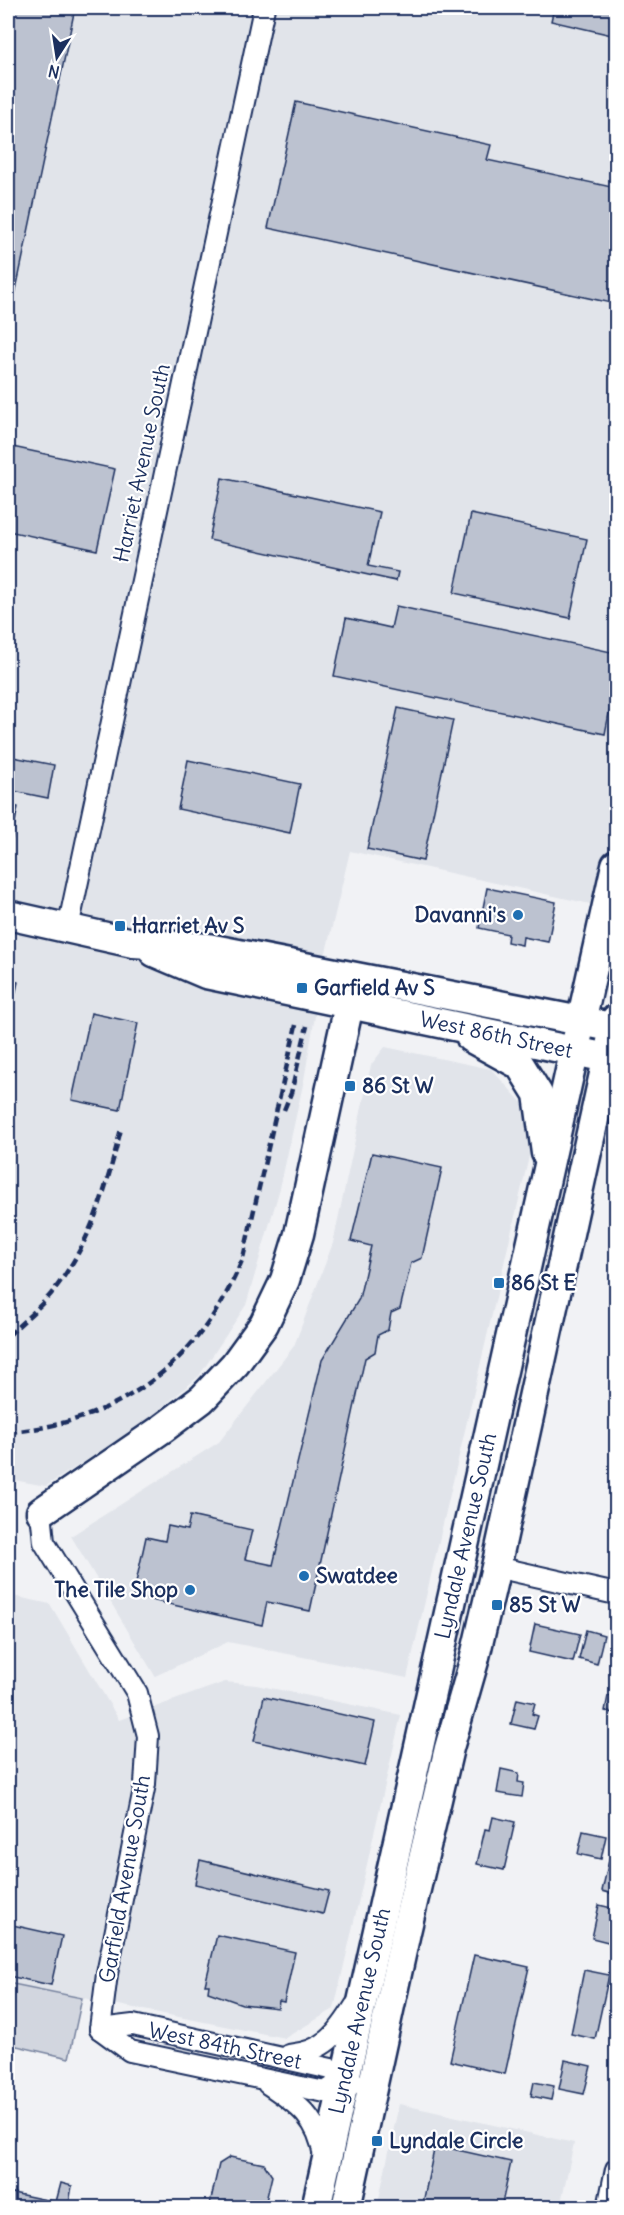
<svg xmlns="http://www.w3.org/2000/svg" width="624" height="2215" font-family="Delius,sans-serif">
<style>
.built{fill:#e1e4ea}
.green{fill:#d2d6df;stroke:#76829e;stroke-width:1.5}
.building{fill:#bcc2d0;stroke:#1b2f5e;stroke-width:1.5}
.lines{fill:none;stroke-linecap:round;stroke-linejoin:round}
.street-casing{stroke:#1b2f5e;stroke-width:24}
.secondary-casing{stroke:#1b2f5e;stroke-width:33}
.street{stroke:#fff;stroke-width:20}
.secondary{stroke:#fff;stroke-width:28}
.rail{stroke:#1b2f5e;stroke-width:4.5;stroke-dasharray:9 4.5;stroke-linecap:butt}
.poi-dot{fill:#1f6fb2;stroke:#fff;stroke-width:2}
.labels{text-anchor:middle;stroke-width:4.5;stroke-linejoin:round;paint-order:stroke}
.street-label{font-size:21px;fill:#1b2f5e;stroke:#fff}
.poi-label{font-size:21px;font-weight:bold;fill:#1b2f5e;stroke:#fff;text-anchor:start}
</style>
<rect width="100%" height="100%" fill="#f1f2f5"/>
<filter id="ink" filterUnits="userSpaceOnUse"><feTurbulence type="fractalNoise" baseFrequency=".0167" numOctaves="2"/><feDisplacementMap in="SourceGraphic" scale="12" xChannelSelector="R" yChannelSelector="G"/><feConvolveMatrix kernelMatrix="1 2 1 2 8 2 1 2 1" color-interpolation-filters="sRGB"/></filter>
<g filter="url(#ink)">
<g class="built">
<path d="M8,8H616V810L595,905L350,851L326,952L304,1080L280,1188L246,1305L199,1376L143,1424L46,1486L8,1479Z"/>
<path d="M385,1047L491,1069L525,1106L531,1148L407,1678L228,1642L155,1676L71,1536L219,1442L294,1346L333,1243L371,1065Z"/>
<path d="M8,1595L50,1604L119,1720L225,1682L256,1685L401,1715L334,2009L285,2038L8,1983Z"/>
<path d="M399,2104L574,2143L560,2207L377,2208Z"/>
</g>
<path class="green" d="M8,1983L82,1998L69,2058L8,2044Z"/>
<g class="building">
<path d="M8,8H75L8,328Z"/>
<path d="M554,8H616V36L551,21Z"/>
<path d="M296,102L491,145L487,160L616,188V304L268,228Z"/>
<path d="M8,446L115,469L97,550L8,531Z"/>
<path d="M222,478L380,512L368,566L398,572L396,581L209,540Z"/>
<path d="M471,514L587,539L570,618L454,593Z"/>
<path d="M396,606L616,653V678L605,734L334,676L346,618L391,628Z"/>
<path d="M398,708L453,720L423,861L367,849Z"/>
<path d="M8,756L54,765L48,798L8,790Z"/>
<path d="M188,760L300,784L290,833L178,809Z"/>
<path d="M8,805L18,807L9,852L8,851Z"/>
<path d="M487,888L556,902L548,942L523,937L522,945L507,942L508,934L479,928Z"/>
<path d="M8,980L18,982L8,1028Z"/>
<path d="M91,1013L138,1023L120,1110L72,1100Z"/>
<path d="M372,1153L442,1168L422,1258L411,1263L400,1309L391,1313L388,1330L378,1335L375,1352L365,1358L310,1611L267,1602L262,1625L133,1596L146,1537L165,1541L168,1526L187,1530L190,1516L252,1530L245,1559L273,1565L322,1360L359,1299L371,1246L351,1241Z"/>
<path d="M535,1624L580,1634L573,1662L529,1652Z"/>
<path d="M586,1630L604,1635L597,1664L579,1659Z"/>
<path d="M608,1696L616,1697V1714L605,1711Z"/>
<path d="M264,1697L375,1722L365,1766L254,1741Z"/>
<path d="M517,1699L535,1703L532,1714L538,1716L534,1729L511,1724Z"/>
<path d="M501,1769L519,1773L518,1782L524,1783L522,1797L497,1793Z"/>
<path d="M493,1817L515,1822L504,1870L477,1864L485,1829L490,1830Z"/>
<path d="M583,1831L606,1836L601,1859L578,1854Z"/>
<path d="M610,1856L616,1858V1895L602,1891Z"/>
<path d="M200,1860L329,1891L323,1914L195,1884Z"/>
<path d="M599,1905L616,1909V1944L592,1938Z"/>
<path d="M8,1924L62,1936L51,1985L8,1976Z"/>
<path d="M217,1935L295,1952L284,2002L279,2001L278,2008L242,2004L208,1992L209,1985H205Z"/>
<path d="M474,1955L529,1967L505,2074L450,2061Z"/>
<path d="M584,1970L609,1975L595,2039L571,2034Z"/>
<path d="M565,2060L591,2066L584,2094L559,2089Z"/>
<path d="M534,2082L554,2086L551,2100L531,2096Z"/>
<path d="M435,2145L511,2162L501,2208H422Z"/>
<path d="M230,2157L264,2164L272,2176L265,2205L275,2208H209L219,2164Z"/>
<path d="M61,2183L72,2186L69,2203L79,2206V2208H8V2192L56,2202Z"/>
</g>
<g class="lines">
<g class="street-casing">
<g id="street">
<path d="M68,928L264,8"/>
<path d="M41,1512L44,1542L137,1693L148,1736L145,1784L107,1974L100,2029"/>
<path d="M496,1567L616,1594"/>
<path d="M100,2029L133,2025L331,2069L344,2080L355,2083"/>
<path d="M100,2029L130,2051L325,2092L344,2080"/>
<path d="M289,2055C325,2051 337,2035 355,2006"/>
<path d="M268,2084C298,2104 319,2119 324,2157"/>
<path d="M608,2208L616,2169"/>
</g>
</g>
<g class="secondary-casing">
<g id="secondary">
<path d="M8,915L133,943L208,948L601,1025"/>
<path d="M154,952L206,974L593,1055"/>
<path d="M471,1038L520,1065L538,1094L546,1153"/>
<path d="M41,1512L162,1429L202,1399L235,1364L264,1324L285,1280L299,1234L349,1005"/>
<path d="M316,2208L616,865"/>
<path d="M346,2208L406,1932L449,1748L474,1661L496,1567L616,1019"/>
</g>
</g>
<use href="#street" class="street"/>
<use href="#secondary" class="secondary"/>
<g class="rail">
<path d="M284,1110L291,1093L307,1026"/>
<path d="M8,1336C22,1322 38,1309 51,1294C92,1242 105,1192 121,1129"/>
<path d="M8,1432C120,1423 201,1362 243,1258L296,1025"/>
</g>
</g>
</g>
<g class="poi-dot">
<circle cx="518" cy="915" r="6"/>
<rect x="114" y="920" width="12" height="12" rx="3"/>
<rect x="296" y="982" width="12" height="12" rx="3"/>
<rect x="344" y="1080" width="12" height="12" rx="3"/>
<rect x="493" y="1277" width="12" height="12" rx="3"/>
<circle cx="304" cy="1576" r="6"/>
<circle cx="190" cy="1590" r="6"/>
<rect x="491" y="1599" width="12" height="12" rx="3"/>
<rect x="371" y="2135" width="12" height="12" rx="3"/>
</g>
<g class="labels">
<g class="street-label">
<text transform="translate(142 463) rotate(-78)" y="7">Harriet Avenue South</text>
<text transform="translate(496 1035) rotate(12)" y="7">West 86th Street</text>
<text transform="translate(466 1536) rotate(-77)" y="7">Lyndale Avenue South</text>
<text transform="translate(125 1879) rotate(-80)" y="7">Garfield Avenue South</text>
<text transform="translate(360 2011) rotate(-77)" y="7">Lyndale Avenue South</text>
<text transform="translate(225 2046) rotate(12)" y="7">West 84th Street</text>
</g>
<g class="poi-label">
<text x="506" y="922" text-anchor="end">Davanni's</text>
<text x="132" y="933">Harriet Av S</text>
<text x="314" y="995">Garfield Av S</text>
<text x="362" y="1093">86 St W</text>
<text x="511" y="1290">86 St E</text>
<text x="316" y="1583">Swatdee</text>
<text x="178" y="1597" text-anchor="end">The Tile Shop</text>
<text x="509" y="1612">85 St W</text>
<text x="389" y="2148">Lyndale Circle</text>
</g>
</g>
<rect width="624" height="2215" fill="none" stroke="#fff" stroke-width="30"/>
<rect x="15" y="15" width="594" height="2185" fill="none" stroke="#1b2f5e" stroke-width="2" filter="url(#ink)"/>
<g transform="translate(57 57) rotate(192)" stroke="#ffffff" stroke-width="4.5" paint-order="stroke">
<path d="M0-4.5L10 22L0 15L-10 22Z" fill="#1b2f5e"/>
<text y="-9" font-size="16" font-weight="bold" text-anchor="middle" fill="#1b2f5e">N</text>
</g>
</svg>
